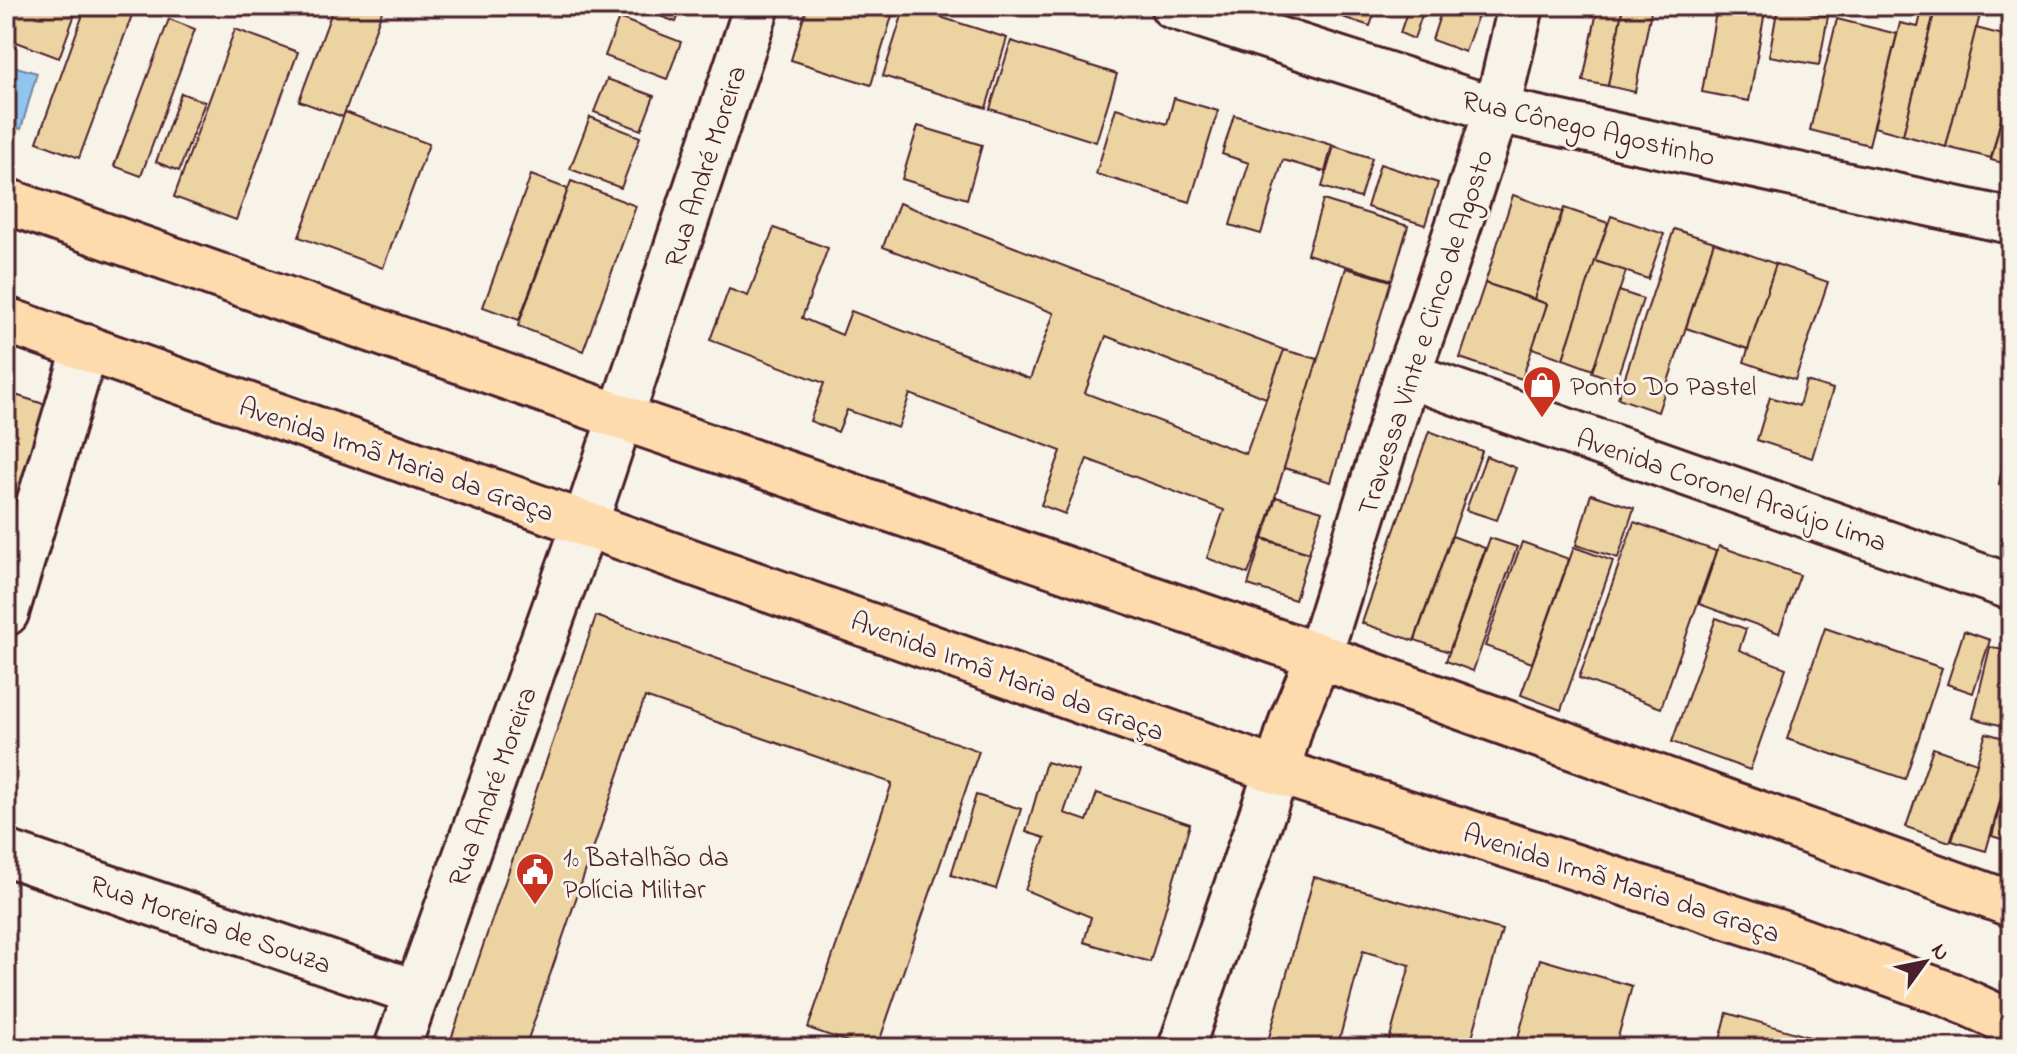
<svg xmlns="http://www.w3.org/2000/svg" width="2017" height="1054" font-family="'Indie Flower',sans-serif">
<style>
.water{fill:#90c6ee;stroke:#7483a0;stroke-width:2}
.building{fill:#ecd3a2;stroke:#4a1f2b;stroke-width:2;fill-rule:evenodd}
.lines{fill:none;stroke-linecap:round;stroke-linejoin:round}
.street-casing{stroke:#4a1f2b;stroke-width:50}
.primary-casing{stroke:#4a1f2b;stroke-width:50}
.street{stroke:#f7f3e8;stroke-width:44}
.primary{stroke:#fedbac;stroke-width:44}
.labels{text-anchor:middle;stroke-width:6;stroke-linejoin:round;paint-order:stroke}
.street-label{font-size:28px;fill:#4a1f2b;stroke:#f7f3e8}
.poi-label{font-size:28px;fill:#4a1f2b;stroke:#f7f3e8;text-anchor:start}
</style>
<rect width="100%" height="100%" fill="#f7f3e8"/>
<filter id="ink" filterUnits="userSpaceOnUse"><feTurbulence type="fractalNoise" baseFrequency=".0125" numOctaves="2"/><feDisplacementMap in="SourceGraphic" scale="16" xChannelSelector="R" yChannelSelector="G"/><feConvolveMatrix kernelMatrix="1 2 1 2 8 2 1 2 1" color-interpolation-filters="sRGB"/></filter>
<g filter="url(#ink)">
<path class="water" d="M6,64L37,73L21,129L6,125Z"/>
<g class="building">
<path d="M6,6H78L59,58L6,38Z"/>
<path d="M86,6H107L132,15L79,158L37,142Z"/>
<path d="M334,6H384L343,117L299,101Z"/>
<path d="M633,6H682L676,22Z"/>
<path d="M807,6H895L871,85L791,60Z"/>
<path d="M905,6L1007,38L986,108L883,76Z"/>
<path d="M1332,6H1377L1370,26L1330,13Z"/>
<path d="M1409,6H1425L1414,39L1400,33Z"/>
<path d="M1443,6H1481L1465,52L1432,40Z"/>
<path d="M1598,6H1623L1608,86L1583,81Z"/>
<path d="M1623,6H1652L1635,92L1608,86Z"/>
<path d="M1717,6H1766L1749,101L1702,92Z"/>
<path d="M1778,6L1828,16L1819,65L1769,56Z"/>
<path d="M1923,6H1936L1903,135L1874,127L1900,23L1918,27Z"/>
<path d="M1936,6H1962L1981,11L1946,147L1903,135Z"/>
<path d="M619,18L681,42L667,79L605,56Z"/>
<path d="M169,19L195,29L141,176L114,166Z"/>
<path d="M1837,19L1897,34L1869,145L1810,130Z"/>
<path d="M1976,28L2011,37V80L1991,158L1946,147Z"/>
<path d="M235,29L298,52L236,220L174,197Z"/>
<path d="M1011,41L1117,74L1096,142L990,109Z"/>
<path d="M607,79L654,96L641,130L594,112Z"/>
<path d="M2008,92L2011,93V165L1991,160Z"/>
<path d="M181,93L205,102L179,171L156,162Z"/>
<path d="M1174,98L1218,111L1190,202L1096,174L1116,108L1167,124Z"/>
<path d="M345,112L429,144L383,268L299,237Z"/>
<path d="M1234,115L1332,145L1325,172L1283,160L1261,234L1230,225L1249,163L1222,154Z"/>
<path d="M590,117L640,137L621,188L570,169Z"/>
<path d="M918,126L982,145L967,199L902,179Z"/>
<path d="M1334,146L1372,158L1360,198L1322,187Z"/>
<path d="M1380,164L1438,183L1425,225L1367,207Z"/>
<path d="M531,175L568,189L519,320L483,307Z"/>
<path d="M571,181L636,206L583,351L518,326Z"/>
<path d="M1513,195L1562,212L1534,299L1485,283Z"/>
<path d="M1323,200L1408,226L1392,280L1307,254Z"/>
<path d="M899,203L1284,350L1318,359L1266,526L1248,574L1207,558L1224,510L1087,459L1065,514L1041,505L1061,451L910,394L898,428L847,410L838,432L810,421L824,383L710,340L729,289L748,296L774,228L828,248L802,318L842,335L851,311L1030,379L1054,313L883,247ZM1106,336L1266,398L1284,350L1246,454L1085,393Z"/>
<path d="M1564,208L1608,223L1563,359L1532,348L1547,304L1534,299Z"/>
<path d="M1611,216L1664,234L1648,279L1595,261Z"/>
<path d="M1674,229L1714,242L1658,412L1618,398Z"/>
<path d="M1714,242L1776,264L1748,349L1686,328Z"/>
<path d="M1595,261L1626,271L1593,370L1563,359Z"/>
<path d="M1776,264L1828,282L1795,380L1744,362Z"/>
<path d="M1346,268L1391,281L1331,482L1284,468Z"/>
<path d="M1485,283L1547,304L1522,379L1460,358Z"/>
<path d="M1619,291L1643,299L1616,381L1592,372Z"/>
<path d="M1806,381L1833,389L1812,458L1757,440L1770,397L1799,406Z"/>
<path d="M6,392L59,409L6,547Z"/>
<path d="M2011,421V487L1999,484Z"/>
<path d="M1429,431L1482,451L1414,641L1362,623Z"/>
<path d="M1486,456L1516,468L1497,520L1466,510Z"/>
<path d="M1591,494L1634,508L1618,558L1576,545Z"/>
<path d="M1276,497L1322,511L1309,553L1263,538Z"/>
<path d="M1634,522L1716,551L1661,708L1579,678Z"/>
<path d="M1452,536L1485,548L1449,652L1415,640Z"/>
<path d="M1490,538L1517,547L1473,671L1446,661Z"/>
<path d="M1262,539L1309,553L1295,600L1248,585Z"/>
<path d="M1522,542L1569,559L1532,663L1485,646Z"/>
<path d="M1719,546L1800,575L1779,633L1699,604Z"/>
<path d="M1574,547L1613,561L1561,710L1521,695Z"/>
<path d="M596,616L979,751L877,1048H865L808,1028L892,783L645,697L525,1048H448Z"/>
<path d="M1716,618L1746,629L1739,650L1786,668L1750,770L1672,742Z"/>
<path d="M1825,628L1942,668L1905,779L1787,739Z"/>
<path d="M1964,631L1990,640L1973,693L1947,684Z"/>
<path d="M1990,647L2011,652V728L1973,718Z"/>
<path d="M1986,733L2011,740V763L1986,851L1952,841Z"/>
<path d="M1933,748L1977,763L1950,842L1906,827Z"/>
<path d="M1046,762L1078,771L1064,813L1087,821L1097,793L1190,824L1150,962L1084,942L1091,917L1025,890L1045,838L1026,832Z"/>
<path d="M2011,766V842L1992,836Z"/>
<path d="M976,795L1021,809L996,889L951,875Z"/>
<path d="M1314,877L1502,930L1469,1048H1387L1410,965L1363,951L1337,1048H1266Z"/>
<path d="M1540,959L1632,986L1615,1048H1515Z"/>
<path d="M1727,1013L1830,1043L1829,1048H1718Z"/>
</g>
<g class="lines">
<g class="street-casing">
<g id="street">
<path d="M1173,6L1497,110L2011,221"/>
<path d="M1407,375L2011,587"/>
<path d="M6,613L86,347"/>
<path d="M1319,656L1407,375L1429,314L1497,110L1521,6"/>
<path d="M6,853L417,993"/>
<path d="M397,1048L585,524L757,6"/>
<path d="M1181,1048L1277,771"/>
</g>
</g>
<g class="primary-casing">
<g id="primary">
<path d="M6,201L621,417L1319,656L2011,904"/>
<path d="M6,320L585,524L1277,771L1777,932L1950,995L2011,1023"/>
<path d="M1277,771L1292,721L1319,656"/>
</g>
</g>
<use href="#street" class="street"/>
<use href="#primary" class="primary"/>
</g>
</g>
<defs>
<g id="shop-pin" transform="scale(2)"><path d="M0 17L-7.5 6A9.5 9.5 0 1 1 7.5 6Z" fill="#c8321e" stroke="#f7f3e8"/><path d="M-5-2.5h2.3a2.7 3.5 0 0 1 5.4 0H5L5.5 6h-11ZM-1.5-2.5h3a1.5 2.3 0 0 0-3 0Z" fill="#fff"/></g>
<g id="civic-pin" transform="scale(2)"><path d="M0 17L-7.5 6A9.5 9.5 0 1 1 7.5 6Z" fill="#c8321e" stroke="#f7f3e8"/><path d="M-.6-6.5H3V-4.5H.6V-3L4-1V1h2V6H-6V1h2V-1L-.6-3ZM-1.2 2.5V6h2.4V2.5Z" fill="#fff"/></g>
</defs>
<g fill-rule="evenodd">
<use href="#shop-pin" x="1542" y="385"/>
<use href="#civic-pin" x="535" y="872"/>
</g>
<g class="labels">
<g class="street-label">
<text transform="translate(1589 127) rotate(13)" y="10">Rua Cônego Agostinho</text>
<text transform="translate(704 166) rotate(-72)" y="10">Rua André Moreira</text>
<text transform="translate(1424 332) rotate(-72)" y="10">Travessa Vinte e Cinco de Agosto</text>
<text transform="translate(397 458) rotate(19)" y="10">Avenida Irmã Maria da Graça</text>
<text transform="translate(1732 489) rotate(19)" y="10">Avenida Coronel Araújo Lima</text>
<text transform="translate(1008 675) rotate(20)" y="10">Avenida Irmã Maria da Graça</text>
<text transform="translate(491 786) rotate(-70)" y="10">Rua André Moreira</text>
<text transform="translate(1622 882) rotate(18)" y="10">Avenida Irmã Maria da Graça</text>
<text transform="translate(211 923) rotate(19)" y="10">Rua Moreira de Souza</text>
</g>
<g class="poi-label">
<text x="1570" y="395">Ponto Do Pastel</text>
<text x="563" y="866">1º Batalhão da<tspan x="563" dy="32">Polícia Militar</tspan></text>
</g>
</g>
<rect width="2017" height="1054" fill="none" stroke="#f7f3e8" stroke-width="32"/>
<rect x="16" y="16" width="1985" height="1022" fill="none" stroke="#4a1f2b" stroke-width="3" filter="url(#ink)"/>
<g transform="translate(1925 962) rotate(57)" stroke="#f7f3e8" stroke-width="6" paint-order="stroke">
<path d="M0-6L14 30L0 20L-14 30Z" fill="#4a1f2b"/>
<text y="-12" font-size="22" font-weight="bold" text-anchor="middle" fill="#4a1f2b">N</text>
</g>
</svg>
